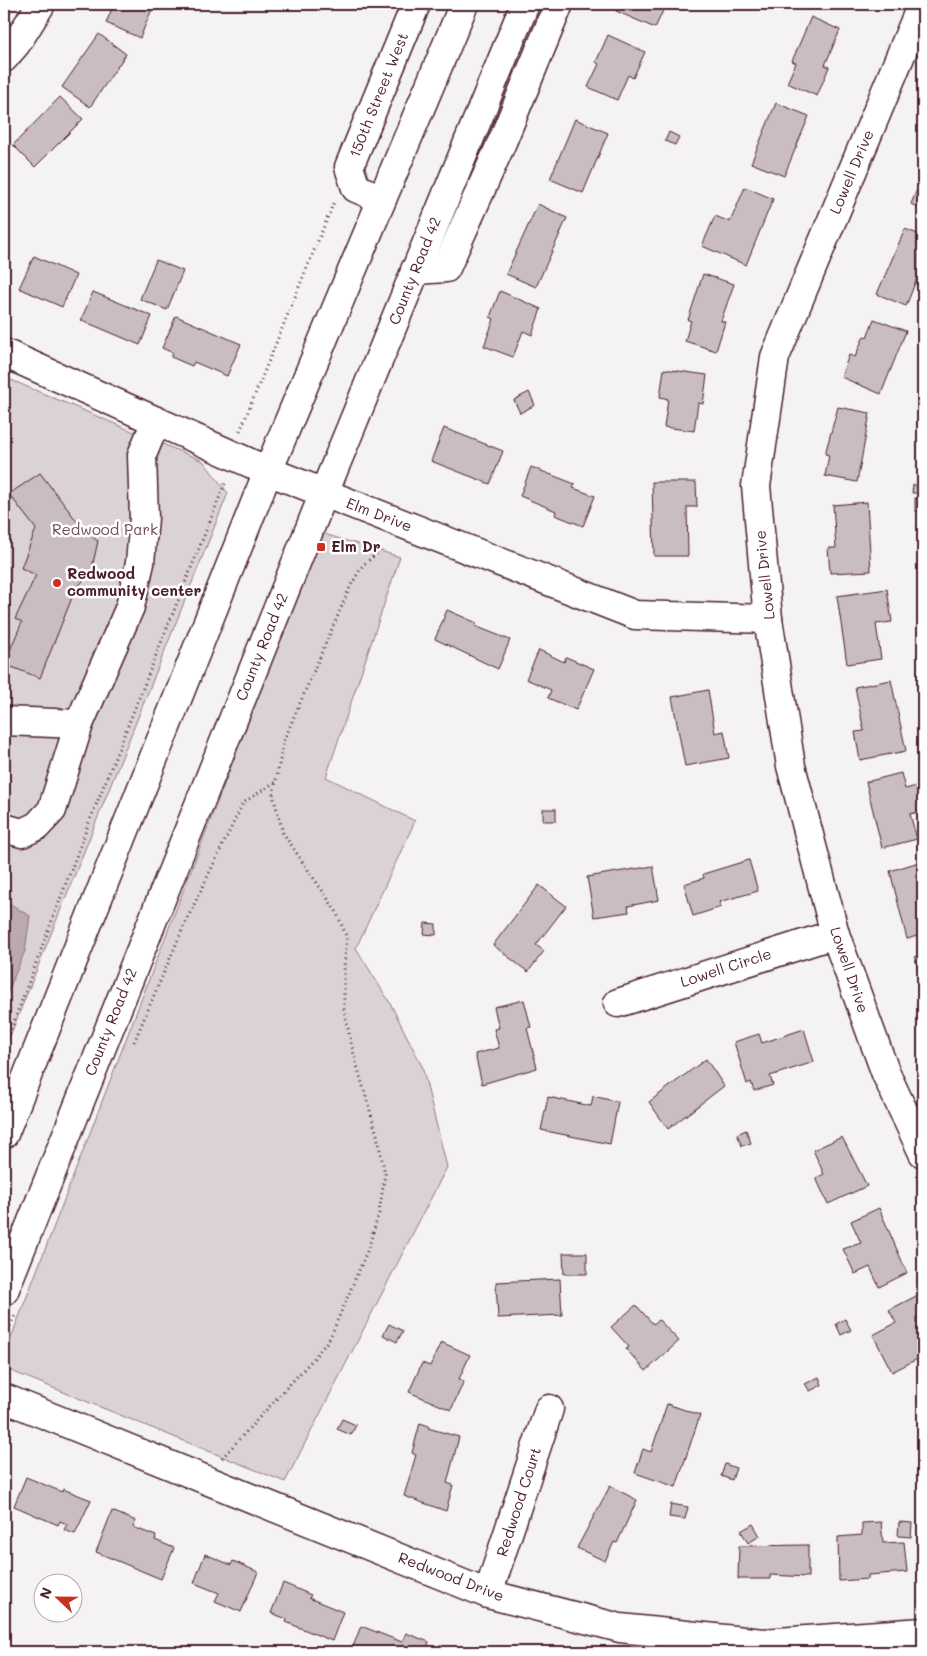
<svg xmlns="http://www.w3.org/2000/svg" width="927" height="1656" font-family="Mali,sans-serif">
<style>
.green{fill:#dbd2d5;stroke:#927880}
.water{fill:#baa9ae;stroke:#8d727a}
.building{fill:#cabdc1;stroke:#4a1f2b}
.lines{fill:none;stroke-linecap:round;stroke-linejoin:round}
.minor-casing{stroke:#4a1f2b;stroke-width:31}
.highway-casing{stroke:#4a1f2b;stroke-width:31}
.path{stroke:#4a1f2b;stroke-width:3;stroke-dasharray:1 4;stroke-linecap:butt}
.minor{stroke:#fff;stroke-width:28}
.highway{stroke:#fff;stroke-width:28}
.poi-dot{fill:#c8321e;stroke:#fff;stroke-width:2}
.labels{text-anchor:middle;stroke-width:5;stroke-linejoin:round;paint-order:stroke}
.street-label{font-size:15px;fill:#4a1f2b;stroke:#fff}
.park-label{font-size:15px;fill:#6e4c56;stroke:#fff}
.poi-label{font-size:15px;font-weight:bold;fill:#4a1f2b;stroke:#fff;text-anchor:start}
</style>
<rect width="100%" height="100%" fill="#f4f2f2"/>
<filter id="ink" filterUnits="userSpaceOnUse"><feTurbulence type="fractalNoise" baseFrequency=".02" numOctaves="2"/><feDisplacementMap in="SourceGraphic" scale="10" xChannelSelector="R" yChannelSelector="G"/><feConvolveMatrix kernelMatrix="1 2 1 2 8 2 1 2 1" color-interpolation-filters="sRGB"/></filter>
<g filter="url(#ink)">
<g class="green">
<path d="M4,377L203,461L228,493L4,1051Z"/>
<path d="M321,533L400,557L326,777L415,821L356,948L390,1003L422,1066L447,1167L285,1482L4,1368V1356Z"/>
</g>
<path class="water" d="M4,900L30,916L25,951L4,1001Z"/>
<g class="building">
<path d="M114,4H154L140,38L106,23Z"/>
<path d="M619,4H666L655,28L616,11Z"/>
<path d="M811,17L840,30L825,65L829,67L817,96L787,83L796,63L792,61Z"/>
<path d="M99,34L126,54L90,107L62,87Z"/>
<path d="M608,35L645,52L633,78L628,75L617,100L588,87L599,64L596,62Z"/>
<path d="M60,97L83,119L35,167L13,145Z"/>
<path d="M776,103L809,116L784,176L751,163Z"/>
<path d="M575,119L608,133L583,193L550,179Z"/>
<path d="M669,132L679,137L675,145L665,141Z"/>
<path d="M923,175V210L911,204Z"/>
<path d="M745,187L773,199L746,265L702,246L715,216L730,222Z"/>
<path d="M538,204L567,218L536,287L506,274Z"/>
<path d="M905,229L923,236V263L906,306L877,294Z"/>
<path d="M34,256L76,275L62,307L19,288Z"/>
<path d="M156,260L183,271L167,310L140,299Z"/>
<path d="M703,274L734,284L721,321L725,322L716,351L685,341L691,321L688,320Z"/>
<path d="M500,291L541,309L532,335L523,331L513,357L484,346L494,319L490,317Z"/>
<path d="M93,292L152,316L140,345L81,320Z"/>
<path d="M176,316L241,344L227,376L194,362L192,366L171,357L173,353L162,348Z"/>
<path d="M874,319L906,331L881,394L841,377L849,355L855,357L864,336L867,337Z"/>
<path d="M664,369L707,375L703,404L698,403L694,431L664,427L668,399L660,397Z"/>
<path d="M529,392L535,405L520,413L514,400Z"/>
<path d="M838,407L870,413L857,482L825,476L829,455L825,454Z"/>
<path d="M444,428L503,451L490,484L431,461Z"/>
<path d="M531,467L575,484L573,488L595,496L583,526L555,515L556,511L520,496Z"/>
<path d="M40,473L86,533L98,541L91,572L75,590L40,678L4,664L22,622L15,619L36,575L21,568L36,529L9,494Z"/>
<path d="M652,482H696L697,507H687L688,556H654Z"/>
<path d="M913,485H923V493H912Z"/>
<path d="M915,498H923V510L915,511Z"/>
<path d="M867,502L871,571L830,573L828,548H836L833,505Z"/>
<path d="M887,589L892,622L876,624L881,659L847,664L837,596Z"/>
<path d="M447,610L477,623L475,626L510,640L498,669L435,639Z"/>
<path d="M539,650L564,662L566,657L594,669L576,710L548,698L551,690L526,679Z"/>
<path d="M891,680L906,751L860,760L855,732L864,731L855,687Z"/>
<path d="M708,690L715,733L724,731L729,758L685,766L672,697Z"/>
<path d="M901,773L905,789L917,786L923,811L910,814L917,839L882,848L866,782Z"/>
<rect x="543" y="809" width="13" height="12"/>
<path d="M749,860L758,891L719,902L721,907L693,916L684,884L704,878L703,874Z"/>
<path d="M919,862L923,876V934L907,939L890,871Z"/>
<path d="M653,866L659,900L628,906L629,912L594,917L587,877Z"/>
<path d="M539,885L566,906L536,945L544,951L528,972L493,945Z"/>
<path d="M425,923L436,924V935L424,934Z"/>
<path d="M923,954V990L919,978L922,977L914,957Z"/>
<path d="M524,1000L531,1027L527,1028L537,1068L482,1084L475,1054L499,1048L494,1029L499,1028L494,1007Z"/>
<path d="M804,1029L814,1062L770,1076L773,1085L754,1091L751,1082L747,1084L734,1042L759,1034L762,1043Z"/>
<path d="M706,1059L724,1086L668,1129L649,1102Z"/>
<path d="M593,1096L618,1102L610,1144L541,1130L548,1097L591,1106Z"/>
<path d="M746,1130L751,1143L742,1146L737,1134Z"/>
<path d="M842,1137L867,1186L828,1204L816,1178L824,1174L813,1150Z"/>
<path d="M879,1208L907,1273L879,1287L870,1267L855,1274L843,1249L861,1243L851,1221Z"/>
<path d="M563,1253H587V1274H564Z"/>
<path d="M560,1279L562,1315L498,1318L496,1282Z"/>
<path d="M918,1295L923,1305V1356L892,1372L873,1335L896,1323L889,1310Z"/>
<path d="M636,1305L653,1324L659,1320L679,1341L646,1371L626,1349L629,1347L611,1327Z"/>
<path d="M845,1319L851,1330L841,1335L836,1324Z"/>
<path d="M389,1324L403,1331L397,1342L383,1335Z"/>
<path d="M441,1342L470,1355L459,1379L464,1381L451,1410L409,1392L422,1363L430,1366Z"/>
<path d="M819,1377L822,1385L810,1391L805,1384Z"/>
<path d="M667,1404L700,1415L676,1487L635,1473L643,1449L651,1452Z"/>
<path d="M342,1419L356,1425L351,1435L337,1429Z"/>
<path d="M420,1423L429,1426L428,1428L459,1437L447,1483L453,1485L446,1511L404,1496L416,1455L412,1453Z"/>
<path d="M725,1464L736,1468L732,1480L721,1476Z"/>
<path d="M26,1477L62,1492L63,1489L91,1500L75,1534L64,1530L67,1524L60,1521L58,1525L14,1506Z"/>
<path d="M610,1486L637,1500L617,1543L614,1542L605,1561L577,1548Z"/>
<path d="M671,1504L688,1507L685,1519L669,1517Z"/>
<path d="M112,1511L136,1521L133,1527L156,1536L155,1540L174,1548L161,1579L96,1552Z"/>
<path d="M881,1522L883,1543L904,1542L907,1572L868,1575V1579L839,1581L838,1537L862,1535V1523Z"/>
<path d="M899,1522L912,1523L911,1537L898,1536Z"/>
<path d="M753,1524L760,1536L748,1543L741,1531Z"/>
<path d="M808,1545V1577L770,1575V1579H738L739,1546Z"/>
<path d="M205,1554L231,1565L233,1561L258,1572L241,1612L215,1601L219,1593L194,1583Z"/>
<path d="M283,1583L311,1595L309,1598L343,1612L332,1641L286,1622L287,1619L271,1613Z"/>
<path d="M361,1626L402,1642L406,1633L429,1642L426,1652H351Z"/>
</g>
<g class="lines">
<g class="minor-casing">
<g id="minor">
<path d="M922,4L775,357L756,486L768,619L791,766L835,934L886,1074L923,1153"/>
<path d="M4,58L16,44L41,4"/>
<path d="M382,199L356,188L349,167L416,4"/>
<path d="M415,270L446,268L502,142L559,4"/>
<path d="M4,353L268,471L635,615L768,619"/>
<path d="M4,721L79,724"/>
<path d="M4,828L22,833L37,826L52,810L79,724L130,607L140,563L144,518L142,455L156,421"/>
<path d="M618,1003L835,934"/>
<path d="M4,1398L488,1594L620,1628L763,1643L923,1632"/>
<path d="M488,1594L549,1409"/>
</g>
</g>
<g class="highway-casing">
<g id="highway">
<path d="M4,1134L268,471L464,4"/>
<path d="M4,1291L324,493L525,4"/>
</g>
</g>
<g class="path">
<path d="M240,431L334,202"/>
<path d="M134,1042L187,919L243,803L275,782"/>
<path d="M4,1048L88,825L226,481"/>
<path d="M4,1340L16,1313"/>
<path d="M222,1458L314,1358L330,1338L368,1249L379,1213L385,1174L377,1135L354,1055L344,1010V967L347,938L336,911L283,833L273,795L284,740L351,585L363,565L383,548"/>
</g>
<use href="#minor" class="minor"/>
<use href="#highway" class="highway"/>
</g>
</g>
<g class="poi-dot">
<rect x="316" y="542" width="10" height="10" rx="2.5"/>
<circle cx="57" cy="583" r="5"/>
</g>
<g class="labels">
<g class="street-label">
<text transform="translate(379 95) rotate(-68)" y="5">150th Street West</text>
<text transform="translate(852 172) rotate(-67)" y="5">Lowell Drive</text>
<text transform="translate(415 271) rotate(-68)" y="5">County Road 42</text>
<text transform="translate(379 515) rotate(21)" y="5">Elm Drive</text>
<text transform="translate(765 575) rotate(-96)" y="5">Lowell Drive</text>
<text transform="translate(262 647) rotate(-68)" y="5">County Road 42</text>
<text transform="translate(726 968) rotate(-18)" y="5">Lowell Circle</text>
<text transform="translate(849 970) rotate(71)" y="5">Lowell Drive</text>
<text transform="translate(111 1022) rotate(-68)" y="5">County Road 42</text>
<text transform="translate(519 1502) rotate(-72)" y="5">Redwood Court</text>
<text transform="translate(451 1577) rotate(21)" y="5">Redwood Drive</text>
</g>
<g class="park-label">
<text x="105" y="535">Redwood Park</text>
</g>
<g class="poi-label">
<text x="331" y="552">Elm Dr</text>
<text x="67" y="579">Redwood<tspan x="67" dy="17">community center</tspan></text>
</g>
</g>
<rect width="927" height="1656" fill="none" stroke="#fff" stroke-width="20"/>
<rect x="10" y="10" width="907" height="1636" fill="none" stroke="#4a1f2b" stroke-width="2" filter="url(#ink)"/>
<g transform="translate(58 1598) rotate(292)"><circle r="24" fill="#ffffff" stroke="#b7a5aa"/>
<path d="M0-4L9 19L0 12L-9 19Z" fill="#c8321e"/>
<text y="-8" font-size="14" font-weight="bold" text-anchor="middle" fill="#4a1f2b">N</text>
</g>
</svg>
